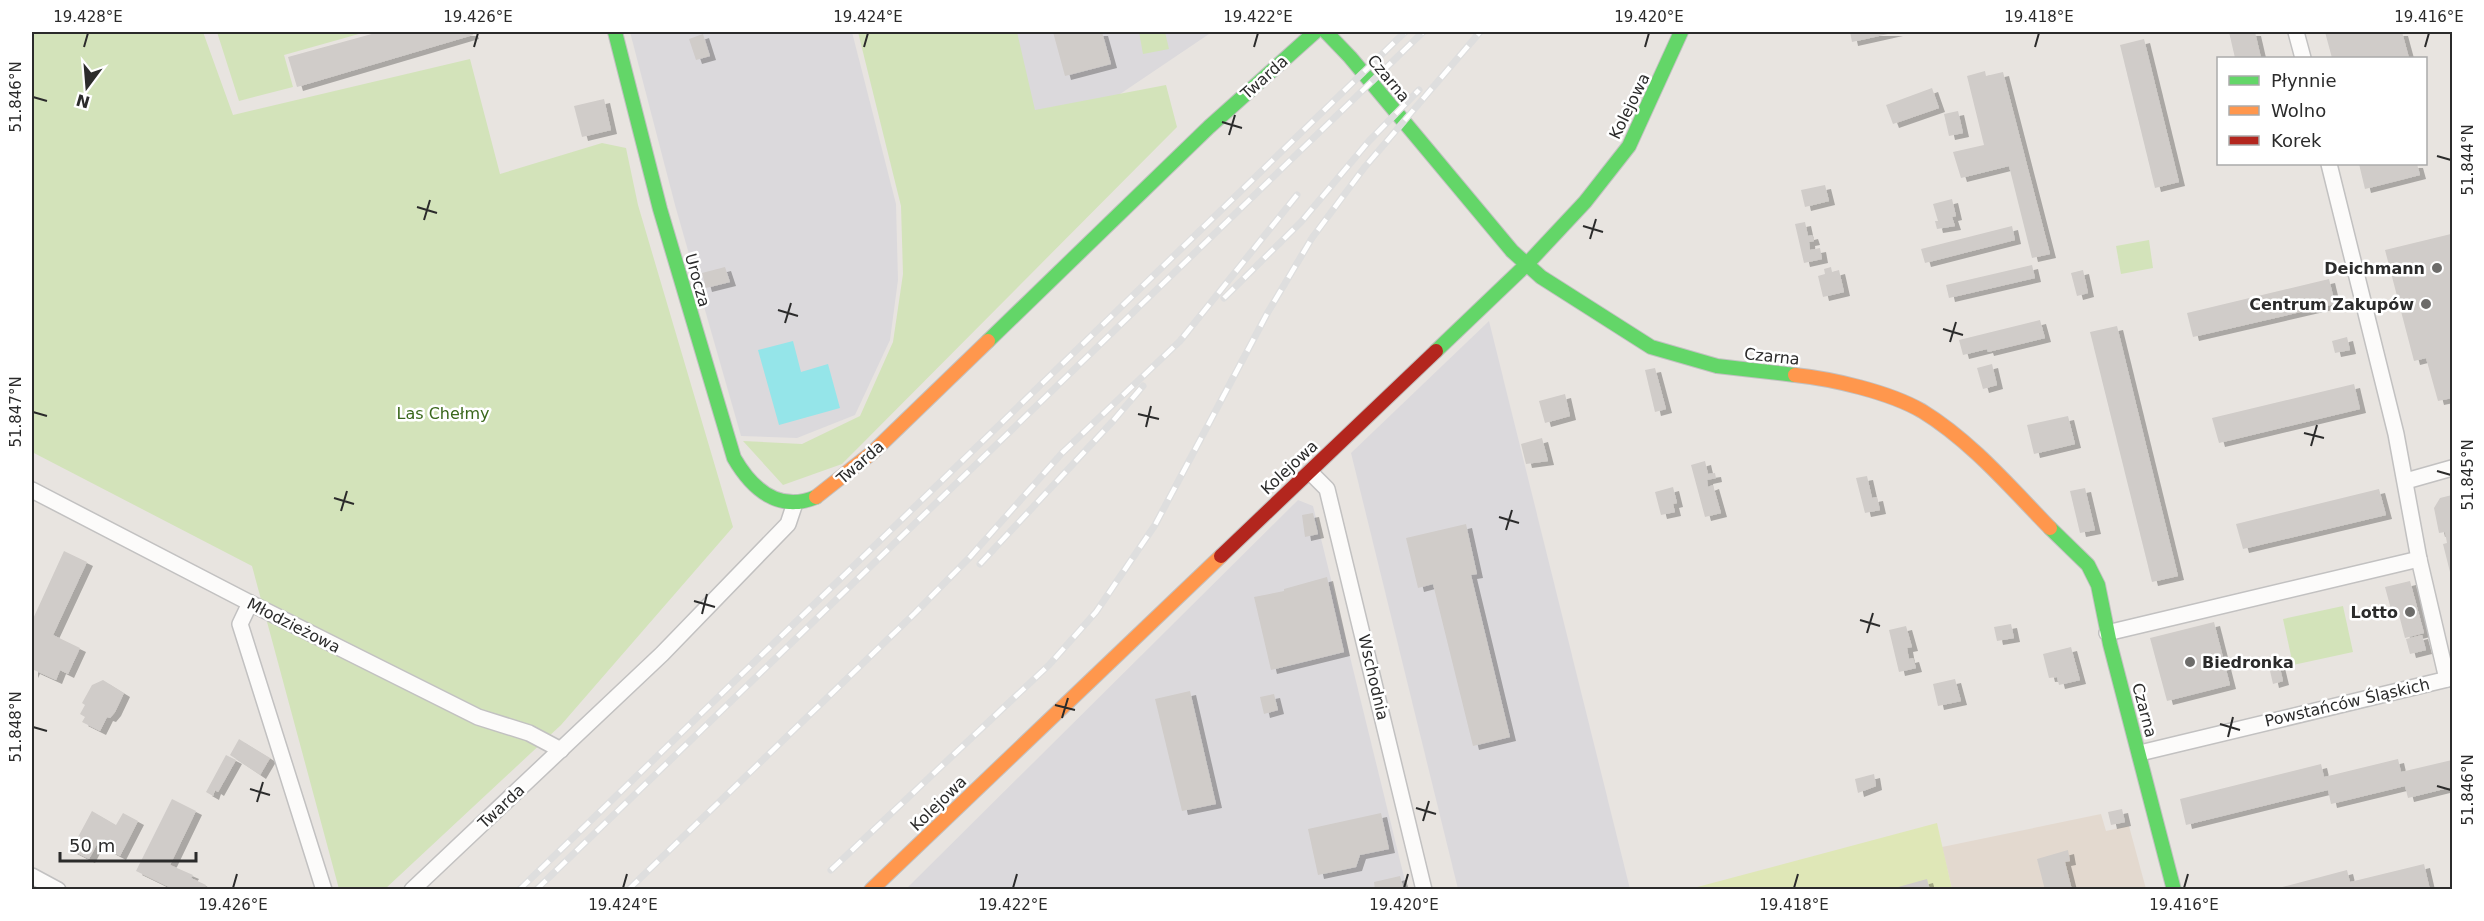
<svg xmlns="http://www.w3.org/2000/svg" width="2484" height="921" font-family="'DejaVu Sans',sans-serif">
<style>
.industrial{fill:#dbd9dc}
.education{fill:#e3d9cf}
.green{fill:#d3e3ba}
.pitch{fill:#dfe7b7}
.water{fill:#95e5e9}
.building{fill:#d0ccc9;filter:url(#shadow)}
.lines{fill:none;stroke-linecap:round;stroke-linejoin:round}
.street-casing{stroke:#c2c1c1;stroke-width:18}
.fast-casing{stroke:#c2c1c1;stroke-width:16}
.slow-casing{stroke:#c2c1c1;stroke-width:16}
.jam-casing{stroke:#c2c1c1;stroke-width:16}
.street{stroke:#fcfbfa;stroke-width:15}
.fast{stroke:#63d668;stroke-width:14}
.slow{stroke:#ff974d;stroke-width:14}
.jam{stroke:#b3261e;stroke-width:14}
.rail-casing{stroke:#dedede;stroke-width:7}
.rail{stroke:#fff;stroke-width:4.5;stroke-dasharray:14;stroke-linecap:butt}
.ticks{fill:none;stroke:#2b2b2b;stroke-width:2}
.poi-dot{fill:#6d6c6a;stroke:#fff;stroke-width:2}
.labels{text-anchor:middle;stroke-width:5;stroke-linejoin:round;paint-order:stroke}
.street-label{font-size:16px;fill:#2b2b2b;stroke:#fff}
.poi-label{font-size:16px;font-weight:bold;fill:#2b2b2b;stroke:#fff;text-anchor:end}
.park-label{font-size:16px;fill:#3a671b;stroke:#fff}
.neatline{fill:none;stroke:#2b2b2b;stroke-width:2}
.ticks-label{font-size:15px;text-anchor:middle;fill:#2b2b2b}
</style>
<defs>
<filter id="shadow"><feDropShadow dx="6" dy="4" stdDeviation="0" flood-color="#0004"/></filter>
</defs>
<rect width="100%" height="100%" fill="#e8e4e0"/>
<g class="industrial">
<path d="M630,32H852L896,204L898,280L890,340L855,415L797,438L741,436L675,205Z"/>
<path d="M1009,32H1212L1040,148Z"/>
<path d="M1489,321L1630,889H1458L1351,453Z"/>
<path d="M1298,500L1313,506L1407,889L905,890Z"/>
</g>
<path class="education" d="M2101,814L2106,831L2129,826L2146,889H1952L1942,847Z"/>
<g class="green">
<path d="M32,32H203L233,115L470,59L500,174L602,143L626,148L638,205L733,527L561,725L385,889H339L252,566L32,452Z"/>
<path d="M217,32H366L284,55L293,87L239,101Z"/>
<path d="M858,32H1017L1035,110L1166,85L1177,127L842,464L783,485L743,441L802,444L860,416L893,342L903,274L901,206Z"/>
<path d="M1139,32H1165L1169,49L1143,54Z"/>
<path d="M2149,240L2153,268L2121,274L2116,246Z"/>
<path d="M2343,606L2353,652L2293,665L2283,619Z"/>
</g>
<path class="pitch" d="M1937,823L1952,889L1686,890Z"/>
<path class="water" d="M793,341L801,372L828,364L840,408L779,425L758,350Z"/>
<g class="building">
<path d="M379,32H472L473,35L297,87L288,57Z"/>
<path d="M1053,32H1102L1111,64L1065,76Z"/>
<path d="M1850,32H1897L1852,42Z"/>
<path d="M2229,32H2255L2261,58H2235Z"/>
<path d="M2325,32H2402L2409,58H2332Z"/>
<path d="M703,34L710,56L696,60L689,39Z"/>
<path d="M2144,39L2179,182L2155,188L2120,45Z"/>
<path d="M1985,71L1986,76L2003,72L2050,254L2032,258L2009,166L1961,178L1953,152L1984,145L1967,76Z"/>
<path d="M1932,88L1939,108L1893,124L1886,105Z"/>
<path d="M604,99L611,130L582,137L574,106Z"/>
<path d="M1958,111L1963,133L1949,136L1944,114Z"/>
<path d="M2359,164H2417L2420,175L2365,189Z"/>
<path d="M1825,185L1829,201L1805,207L1801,190Z"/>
<path d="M1952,199L1956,216L1952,217L1955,226L1937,229L1935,221H1938L1933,204Z"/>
<path d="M1805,222L1808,236L1812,235L1814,241L1809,242L1810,250L1820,248L1822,259L1804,263L1795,224Z"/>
<path d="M2012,226L2015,240L1925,263L1921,249Z"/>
<path d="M2451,234L2452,398L2438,401L2426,358L2414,361L2385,250Z"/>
<path d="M2032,265L2035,278L1949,298L1946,285Z"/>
<path d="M725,267L730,282L706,288L702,273Z"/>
<path d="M1831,267L1832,272L1839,270L1844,292L1823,297L1818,276L1825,274L1824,269Z"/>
<path d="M2083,270L2088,293L2077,296L2071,273Z"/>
<path d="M2329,279L2335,304L2193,337L2187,313Z"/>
<path d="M2040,320L2045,338L1988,352L1987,349L1963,355L1959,340Z"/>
<path d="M2117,326L2178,576L2152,582L2090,332Z"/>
<path d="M2347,337L2350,350L2335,353L2332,341Z"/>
<path d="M1992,364L1997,385L1983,389L1977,368Z"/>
<path d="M1655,368L1666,409L1655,412L1645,370Z"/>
<path d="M2354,384L2360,409L2219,443L2212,418Z"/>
<path d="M1565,394L1570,416L1545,423L1539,401Z"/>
<path d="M2068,416L2075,444L2034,454L2027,425Z"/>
<path d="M1542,438L1548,461L1526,464L1521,444Z"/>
<path d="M1705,461L1708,474L1715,473L1716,478L1707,480L1708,487L1713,485L1721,513L1705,517L1691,465Z"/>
<path d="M1867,476L1872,498L1877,497L1880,510L1865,513L1856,478Z"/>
<path d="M1673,487L1677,503L1673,504L1675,512L1661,515L1655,492Z"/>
<path d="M2085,488L2095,530L2080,533L2070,491Z"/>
<path d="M2379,489L2386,515L2243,549L2236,524Z"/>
<path d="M2452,495V580L2443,544L2447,543L2445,532L2439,533L2434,508L2440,498Z"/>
<path d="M1313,513L1318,534L1305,537L1302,515Z"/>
<path d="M1466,524L1477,574L1471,575L1510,737L1473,746L1433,584L1418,588L1406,538Z"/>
<path d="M64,551L87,562L53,635L80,648L68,674L60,670L56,680L34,670L32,674V621Z"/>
<path d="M1327,577L1344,652L1271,670L1254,597L1284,591V589Z"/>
<path d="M2410,581L2424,633L2405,638L2398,611L2392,613L2385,587Z"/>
<path d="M2214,622L2230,685L2167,701L2150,638Z"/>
<path d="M2011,624L2014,638L1997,641L1994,627Z"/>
<path d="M1906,626L1912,647L1907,648L1909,659L1913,658L1916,668L1899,672L1889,630Z"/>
<path d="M2422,635L2426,650L2410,654L2406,639Z"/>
<path d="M2071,647L2080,680L2059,685L2057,677L2049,678L2043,654Z"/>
<path d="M2278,660L2283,681L2273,684L2268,662Z"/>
<path d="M1955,679L1961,701L1938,706L1933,684Z"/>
<path d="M103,680L124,693L115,712L110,718L107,717L100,731L82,722L85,717L80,714L85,705L82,703L92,685Z"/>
<path d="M1190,691L1216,804L1182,811L1155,699Z"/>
<path d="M1274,694L1278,710L1264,714L1260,697Z"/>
<path d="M239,739L270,758L260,775L230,755Z"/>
<path d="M226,755L236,760L218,792L215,790L213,796L206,792Z"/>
<path d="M2398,759L2401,772L2452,760V787L2408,798L2405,786L2331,804L2328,790L2186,825L2180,799L2321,764L2324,777Z"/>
<path d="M1874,774L1876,786L1858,793L1855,779Z"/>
<path d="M172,799L196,811L170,865L193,875L191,878L206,885L204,890H170L171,888L136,871Z"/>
<path d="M2122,809L2125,822L2111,825L2108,812Z"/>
<path d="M92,811L116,825L123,813L138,821L120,856L97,844L89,859L71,850Z"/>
<path d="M1381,813L1389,849L1360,855L1356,867L1318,875L1308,829Z"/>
<path d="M2068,850L2070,861L2065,862L2072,890H2045L2037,859Z"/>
<path d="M2424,864L2430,890H2271L2347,870L2350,882Z"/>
<path d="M1400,876L1404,890H1375L1374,882Z"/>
<path d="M1927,879L1930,890H1891V889Z"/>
</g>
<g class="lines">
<g class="street-casing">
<g id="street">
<path d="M2296,32L2303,58"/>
<path d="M2329,164L2396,434L2419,559L2447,679"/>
<path d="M1310,472L1327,489L1424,890"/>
<path d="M2406,481L2452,468"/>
<path d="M32,490L250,603L478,717L529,733L561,750"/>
<path d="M250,603L240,624L324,890"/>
<path d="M2107,633L2419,559"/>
<path d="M2140,753L2452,678"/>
<path d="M32,876L58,890"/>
<path d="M412,890L662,654L788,524L795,503"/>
</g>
</g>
<g class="fast-casing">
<g id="fast">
<path d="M615,32L660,209L734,458C752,489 779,513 816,497"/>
<path d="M1326,32L1350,57L1512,251L1541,277L1651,347L1717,366L1795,375"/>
<path d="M988,341L1209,127L1315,32"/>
<path d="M1436,351L1527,264L1585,202L1629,146L1681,32"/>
<path d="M2050,528L2088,565L2098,585L2110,644L2174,890"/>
</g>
</g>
<g class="slow-casing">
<g id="slow">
<path d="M1795,375C1833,379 1889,392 1922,411C1971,441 2010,487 2050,528"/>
<path d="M816,497L873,452L988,341"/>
<path d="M871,890L1221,556"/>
</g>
</g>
<g class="jam-casing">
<path id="jam" d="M1221,556L1436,351"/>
</g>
<use href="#street" class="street"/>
<use href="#fast" class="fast"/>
<use href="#slow" class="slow"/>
<use href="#jam" class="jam"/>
<g class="rail-casing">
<g id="rail">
<path d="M1224,298L1301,222L1369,141L1419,90"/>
<path d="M980,564L1113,421L1143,386"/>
<path d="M831,870L1049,665L1096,612L1155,525L1268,312L1312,238L1364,168L1480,32"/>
<path d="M519,890L1405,32"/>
<path d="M536,890L1423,32"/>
<path d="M628,890L915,613L970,557L1062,453L1180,341L1297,195"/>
</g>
</g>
<use href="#rail" class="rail"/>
</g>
<path class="ticks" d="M84,47L88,33M474,47L478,33M864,47L868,33M1254,47L1258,33M1645,47L1649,33M2035,47L2039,33M2425,47L2429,33M33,97L47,101M1222,122L1242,128M1229,135L1235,115M2437,156L2451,160M417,207L437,213M424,220L430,200M1583,226L1603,232M1590,239L1596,219M778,310L798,316M785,323L791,303M1943,329L1963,335M1950,342L1956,322M33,412L47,416M1138,414L1159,419M1146,427L1151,406M2304,433L2324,438M2311,446L2317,425M2437,471L2451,475M334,498L354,504M341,511L347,491M1499,517L1519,523M1506,530L1512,510M694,601L715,607M702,614L707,594M1860,620L1880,626M1867,633L1873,613M1055,705L1075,710M1062,718L1068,698M2220,724L2240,730M33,727L47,731M2228,737L2233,717M2437,786L2451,790M250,789L270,795M257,802L263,782M1416,808L1436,814M1423,821L1429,801M233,888L237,874M623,888L627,874M1013,888L1017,874M1404,888L1408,874M1794,888L1798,874M2184,888L2188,874"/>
<g class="poi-dot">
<circle cx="2437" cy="268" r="6"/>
<circle cx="2426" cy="304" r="6"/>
<circle cx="2410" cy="612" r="6"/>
<circle cx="2190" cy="662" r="6"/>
</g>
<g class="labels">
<g class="street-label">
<text transform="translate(1264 77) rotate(-42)" y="6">Twarda</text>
<text transform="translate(1389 78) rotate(50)" y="6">Czarna</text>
<text transform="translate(1629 106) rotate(-64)" y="6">Kolejowa</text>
<text transform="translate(698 280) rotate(74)" y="6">Urocza</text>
<text transform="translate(1772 356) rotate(6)" y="6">Czarna</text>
<text transform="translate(860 462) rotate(-41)" y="6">Twarda</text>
<text transform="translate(1289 467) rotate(-43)" y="6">Kolejowa</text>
<text transform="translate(294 625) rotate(27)" y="6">Młodzieżowa</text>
<text transform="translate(1374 677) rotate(77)" y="6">Wschodnia</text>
<text transform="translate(2347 702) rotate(-13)" y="6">Powstańców Śląskich</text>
<text transform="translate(2145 710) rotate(75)" y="6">Czarna</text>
<text transform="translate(938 803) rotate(-44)" y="6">Kolejowa</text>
<text transform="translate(501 806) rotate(-43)" y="6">Twarda</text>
</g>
<g class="poi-label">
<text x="2425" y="274">Deichmann</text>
<text x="2414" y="310">Centrum Zakupów</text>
<text x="2398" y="618">Lotto</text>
<text x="2202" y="668" text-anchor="start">Biedronka</text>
</g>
<g class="park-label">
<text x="443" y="419">Las Chełmy</text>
</g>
</g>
<rect width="2484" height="921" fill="none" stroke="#ffffff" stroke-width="66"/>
<rect x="2217" y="57" width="210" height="108" fill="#ffffff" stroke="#aaaaaa" stroke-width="1.5"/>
<rect x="2229" y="76" width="30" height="9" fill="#63d668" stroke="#aaaaaa" stroke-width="1.5"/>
<text x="2271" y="87" font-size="18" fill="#2b2b2b">Płynnie</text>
<rect x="2229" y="106" width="30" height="9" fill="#ff974d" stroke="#aaaaaa" stroke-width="1.5"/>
<text x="2271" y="117" font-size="18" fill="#2b2b2b">Wolno</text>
<rect x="2229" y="136" width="30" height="9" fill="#b3261e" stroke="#aaaaaa" stroke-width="1.5"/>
<text x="2271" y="147" font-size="18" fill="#2b2b2b">Korek</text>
<g transform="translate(87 87) rotate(196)" stroke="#ffffff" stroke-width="4.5" paint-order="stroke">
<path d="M0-4.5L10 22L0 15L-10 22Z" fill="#2b2b2b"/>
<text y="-9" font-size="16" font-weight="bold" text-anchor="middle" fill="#2b2b2b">N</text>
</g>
<path d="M60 852v9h136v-9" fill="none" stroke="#2b2b2b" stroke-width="3"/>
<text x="69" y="852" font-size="18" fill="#2b2b2b" stroke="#ffffff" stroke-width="4.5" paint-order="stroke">50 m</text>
<rect x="33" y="33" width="2418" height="855" class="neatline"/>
<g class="ticks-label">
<text x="88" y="22">19.428°E</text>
<text x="478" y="22">19.426°E</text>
<text x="868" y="22">19.424°E</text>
<text x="1258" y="22">19.422°E</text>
<text x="1649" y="22">19.420°E</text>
<text x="2039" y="22">19.418°E</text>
<text x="2429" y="22">19.416°E</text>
<text transform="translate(16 97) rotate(-90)" y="5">51.846°N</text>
<text transform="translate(2468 160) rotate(-90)" y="5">51.844°N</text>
<text transform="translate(16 412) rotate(-90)" y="5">51.847°N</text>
<text transform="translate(2468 475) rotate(-90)" y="5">51.845°N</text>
<text transform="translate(16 727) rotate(-90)" y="5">51.848°N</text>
<text transform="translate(2468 790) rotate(-90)" y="5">51.846°N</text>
<text x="233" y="910">19.426°E</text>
<text x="623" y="910">19.424°E</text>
<text x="1013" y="910">19.422°E</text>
<text x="1404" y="910">19.420°E</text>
<text x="1794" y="910">19.418°E</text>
<text x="2184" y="910">19.416°E</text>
</g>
</svg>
